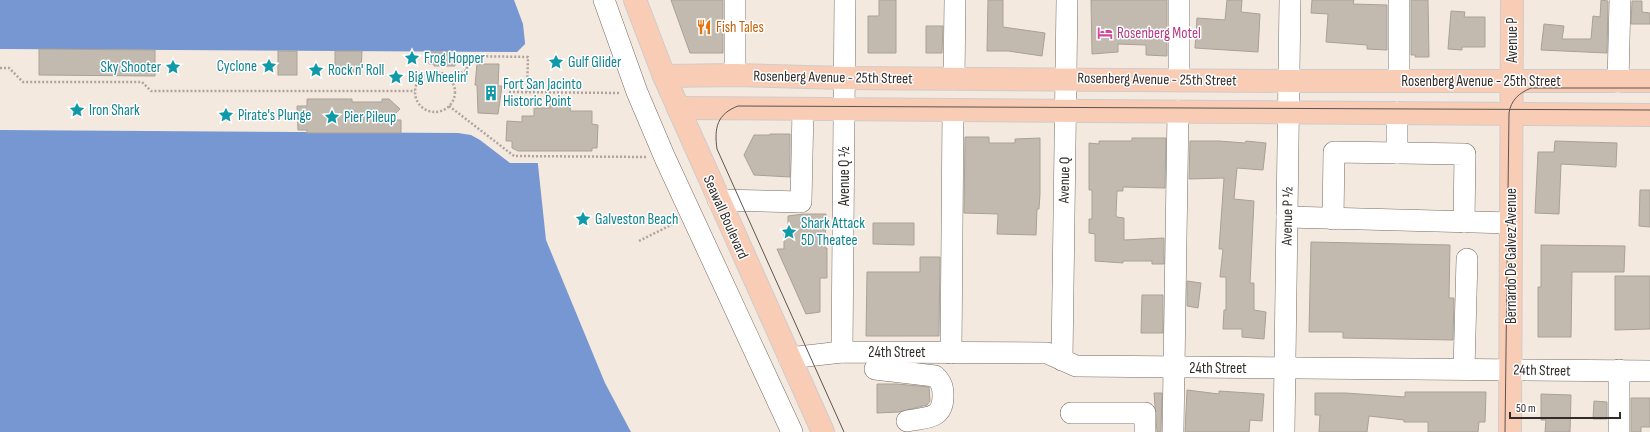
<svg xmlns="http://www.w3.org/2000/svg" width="1650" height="432" font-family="'Sofia Sans Condensed',sans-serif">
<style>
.water{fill:#7697d1}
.pier{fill:#f4e9df}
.building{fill:#c3baaf;stroke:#a9a196}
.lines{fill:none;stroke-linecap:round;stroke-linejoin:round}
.minor-casing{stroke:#776d64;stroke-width:22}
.major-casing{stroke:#cecccc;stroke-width:24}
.path{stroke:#aea59e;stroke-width:2.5;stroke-dasharray:2 2;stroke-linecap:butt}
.minor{stroke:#fff;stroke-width:21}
.major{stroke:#f9ccb6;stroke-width:22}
.tram{stroke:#5b5550;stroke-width:1}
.labels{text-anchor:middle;stroke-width:3;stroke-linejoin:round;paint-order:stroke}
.food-label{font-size:15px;fill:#c56008;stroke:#fff;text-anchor:start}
.hotel-label{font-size:15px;fill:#b23c85;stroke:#fff;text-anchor:start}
.street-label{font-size:15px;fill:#312c29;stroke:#fff}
.culture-label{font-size:15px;fill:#0d838f;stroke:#fff;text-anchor:start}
</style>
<rect width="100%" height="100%" fill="#f4e9df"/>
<path class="water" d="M0,0H514L523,24L546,240L605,383L631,432H0Z"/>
<path class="pier" d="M527,42L540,163H510L480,140L471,135L458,133L0,130V49L517,52Z"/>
<g class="building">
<path d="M671,0H723V53H690Z"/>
<path d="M879,0H896V53H868V16H879Z"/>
<path d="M988,0H1003V27L1045,33L1042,56L1008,51H987Z"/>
<path d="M1091,0H1167V56L1146,55V45L1118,44V52L1092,54Z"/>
<path d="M1227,0H1242L1241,12L1260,14L1258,52L1195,48L1197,18L1225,20Z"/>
<path d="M1312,0H1354L1353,4L1387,5V50L1367,49V45L1326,42L1328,14L1311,13Z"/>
<path d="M1411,0H1428L1429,57H1415L1416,55H1411Z"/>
<path d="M1601,0L1608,1L1607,53L1541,50L1544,24L1564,26L1562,39H1591L1593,16L1600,17Z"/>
<path d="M1632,1H1642V12L1650,13V24H1631Z"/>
<path d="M1451,11L1465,12L1464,17H1485V47H1462V50L1448,49Z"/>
<path d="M926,26H943L942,53H926Z"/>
<path d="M39,49L155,50V76L39,75Z"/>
<rect x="278" y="51" width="19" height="24"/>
<path d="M335,51H362L361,72H335Z"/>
<path d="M430,52H455V66H434V64H429Z"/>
<path d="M477,64H499L498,86H502L498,114L478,113L477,85H475Z"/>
<path d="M307,99H352V102H382V99H389L400,109L389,120H401V133H307V130H298L297,106H307Z"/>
<path d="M550,104H571L570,111H592V124L598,125L597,148H592V151H518L512,148V141H506L507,121L522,122V116H534V108H550Z"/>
<path d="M770,134H790V177L754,175L744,155L754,135H770Z"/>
<path d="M965,137H989V143H1015V139L1040,138V194L1039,209H1037L1036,235L997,234L998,214L964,213Z"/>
<path d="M1132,138H1166L1165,188L1123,187V191H1117L1116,215L1117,217L1124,218V240L1164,238V264H1152V261H1123V263L1095,261V234L1089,233V219H1092V190H1089V143L1099,144V141H1132Z"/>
<path d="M1190,141H1219L1245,143L1246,141L1266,143L1263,170L1237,168L1234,199L1254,201L1250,283H1254V310L1266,312L1264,339L1242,337V329H1223L1224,310H1226V277H1220L1223,249H1219L1224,178L1189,179Z"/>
<path d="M1555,141L1617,143L1616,167L1561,164L1559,214L1535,213L1538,152H1554Z"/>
<path d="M1640,190H1650V227L1639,226Z"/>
<path d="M803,214H826L825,248H827V278H820V312L806,314L777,249H784V230H788V216Z"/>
<path d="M873,223H914V245L873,244Z"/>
<path d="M1311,242L1450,245L1449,298H1454L1453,340L1343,338V332H1309Z"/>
<path d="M1541,245L1625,246L1624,272H1572L1571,337H1538V287H1541Z"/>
<path d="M920,257H940L939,336H866L867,272H920Z"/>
<path d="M1615,276H1650V329L1615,330Z"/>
<path d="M1187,281L1201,283L1198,308L1187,306Z"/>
<path d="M1142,295H1163V333H1141Z"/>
<path d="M877,384H897L929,387L930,401L927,405L899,412L877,413Z"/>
<path d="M1187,390L1219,394V391L1264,394L1262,421L1250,420L1249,432H1185Z"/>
<path d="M1405,392H1486L1485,422H1479L1478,432H1428V422H1404V420L1369,416L1367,432H1319L1320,415H1315V393H1345L1405,397Z"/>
<path d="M1154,393H1162L1161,432H1157Z"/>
<path d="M1541,394L1571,395L1570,432H1545L1546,420H1541Z"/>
<path d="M1631,398H1650V427H1641V432H1631Z"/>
<path d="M1594,401L1607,402V419H1593Z"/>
</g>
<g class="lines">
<g class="minor-casing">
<g id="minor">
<path d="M604,0L637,92L665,158L792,432"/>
<path d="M735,0V75"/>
<path d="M1179,0V80"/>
<path d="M954,79L955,0"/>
<path d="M1399,80V0"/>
<path d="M1618,82L1620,0"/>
<path d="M1397,153V112"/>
<path d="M718,200L801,202L803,109"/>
<path d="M1287,217L1511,223"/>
<path d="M1333,219L1334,152L1465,154L1464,222"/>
<path d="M842,352L845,0"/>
<path d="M951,353L953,110"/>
<path d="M789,358L842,352L1047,353L1076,366L1650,371"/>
<path d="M1062,360L1067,0"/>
<path d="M875,369L935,376C942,383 943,387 943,396C943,420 926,417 907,421"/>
<path d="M1464,369L1467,259"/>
<path d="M1071,413H1145V432"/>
<path d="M1173,432L1178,111"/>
<path d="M1284,432L1290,0"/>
<path d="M1619,432V370"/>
</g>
</g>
<g class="major-casing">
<g id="major">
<path d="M635,0L664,76L823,432"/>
<path d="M664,76L735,75L844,78L1290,81H1650"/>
<path d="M678,108L1650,115"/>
<path d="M1510,432L1512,0"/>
</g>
</g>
<g class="path">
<path d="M0,68H9L23,82H142L151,91H415"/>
<circle cx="435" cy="92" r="20"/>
<path d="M450,78L467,70V56L528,57L527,92"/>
<path d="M509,92L620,93"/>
<path d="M449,106L514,156L646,157"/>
<path d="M639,241L677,222"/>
</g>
<use href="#minor" class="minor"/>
<use href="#major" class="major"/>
<g class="tram">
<path d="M844,432L717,149C714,128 717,114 738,106L1650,110"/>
<path d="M1505,432L1509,113C1511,100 1519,93 1531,88H1650"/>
</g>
</g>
<defs>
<g id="restaurant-bare" transform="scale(1.2)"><path d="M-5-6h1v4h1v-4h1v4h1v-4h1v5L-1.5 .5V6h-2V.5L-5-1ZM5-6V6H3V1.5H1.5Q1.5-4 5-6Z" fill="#e8710a" stroke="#fff" stroke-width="2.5" paint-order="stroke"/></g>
<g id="hotel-bare" transform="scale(1.2)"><path d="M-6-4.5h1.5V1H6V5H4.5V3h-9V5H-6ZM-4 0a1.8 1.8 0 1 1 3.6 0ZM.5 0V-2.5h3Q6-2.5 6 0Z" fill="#d1479c" stroke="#fff" stroke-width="2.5" paint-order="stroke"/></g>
<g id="sight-bare" transform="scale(1.2)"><path d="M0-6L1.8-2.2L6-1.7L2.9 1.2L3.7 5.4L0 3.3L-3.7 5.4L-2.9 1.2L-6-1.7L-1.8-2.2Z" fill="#0f9aa8" stroke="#fff" stroke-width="2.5" paint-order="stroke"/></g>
<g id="building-bare" transform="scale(1.2)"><path d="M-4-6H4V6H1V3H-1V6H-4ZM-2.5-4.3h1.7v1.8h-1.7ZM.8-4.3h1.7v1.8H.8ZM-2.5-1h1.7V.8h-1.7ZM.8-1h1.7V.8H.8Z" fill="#0f9aa8" stroke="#fff" stroke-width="2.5" paint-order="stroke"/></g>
</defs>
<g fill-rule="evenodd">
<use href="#restaurant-bare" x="704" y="27"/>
<use href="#hotel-bare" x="1105" y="33"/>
<use href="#sight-bare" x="412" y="58"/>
<use href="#sight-bare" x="556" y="62"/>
<use href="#sight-bare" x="269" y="66"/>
<use href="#sight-bare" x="173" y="67"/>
<use href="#sight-bare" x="316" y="70"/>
<use href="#sight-bare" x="396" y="77"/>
<use href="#building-bare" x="491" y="93"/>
<use href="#sight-bare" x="77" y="110"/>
<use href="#sight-bare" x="226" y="115"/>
<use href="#sight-bare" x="332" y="117"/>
<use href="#sight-bare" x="583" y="219"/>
<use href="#sight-bare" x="789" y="232"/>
</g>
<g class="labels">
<g class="food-label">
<text x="716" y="32">Fish Tales</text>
</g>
<g class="hotel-label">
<text x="1117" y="38">Rosenberg Motel</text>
</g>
<g class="street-label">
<text transform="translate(1512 40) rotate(-90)" y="5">Avenue P</text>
<text transform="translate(833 77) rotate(1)" y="5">Rosenberg Avenue - 25th Street</text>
<text transform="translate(1157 79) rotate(1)" y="5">Rosenberg Avenue - 25th Street</text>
<text x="1481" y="86">Rosenberg Avenue - 25th Street</text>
<text transform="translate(844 176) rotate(-90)" y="5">Avenue Q ½</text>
<text transform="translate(1064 180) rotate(-89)" y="5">Avenue Q</text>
<text transform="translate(1287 216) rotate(-89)" y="5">Avenue P ½</text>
<text transform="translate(726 217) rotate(66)" y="5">Seawall Boulevard</text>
<text transform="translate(1511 256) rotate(-90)" y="5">Bernardo De Galvez Avenue</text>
<text x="897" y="357">24th Street</text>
<text x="1218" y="373">24th Street</text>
<text transform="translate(1542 370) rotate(1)" y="5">24th Street</text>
</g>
<g class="culture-label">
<text x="424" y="63">Frog Hopper</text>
<text x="568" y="67">Gulf Glider</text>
<text x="257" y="71" text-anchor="end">Cyclone</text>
<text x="161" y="72" text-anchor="end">Sky Shooter</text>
<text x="328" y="75">Rock n' Roll</text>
<text x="408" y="82">Big Wheelin'</text>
<text x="503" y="89">Fort San Jacinto<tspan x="503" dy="17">Historic Point</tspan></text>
<text x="89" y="115">Iron Shark</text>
<text x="238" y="120">Pirate's Plunge</text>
<text x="344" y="122">Pier Pileup</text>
<text x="595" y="224">Galveston Beach</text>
<text x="801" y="228">Shark Attack<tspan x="801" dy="17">5D Theatee</tspan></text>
</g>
</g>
<path d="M1510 412v6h110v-6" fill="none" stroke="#312c29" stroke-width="2"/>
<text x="1516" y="412" font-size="12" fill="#312c29" stroke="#ffffff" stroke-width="3" paint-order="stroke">50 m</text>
</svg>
